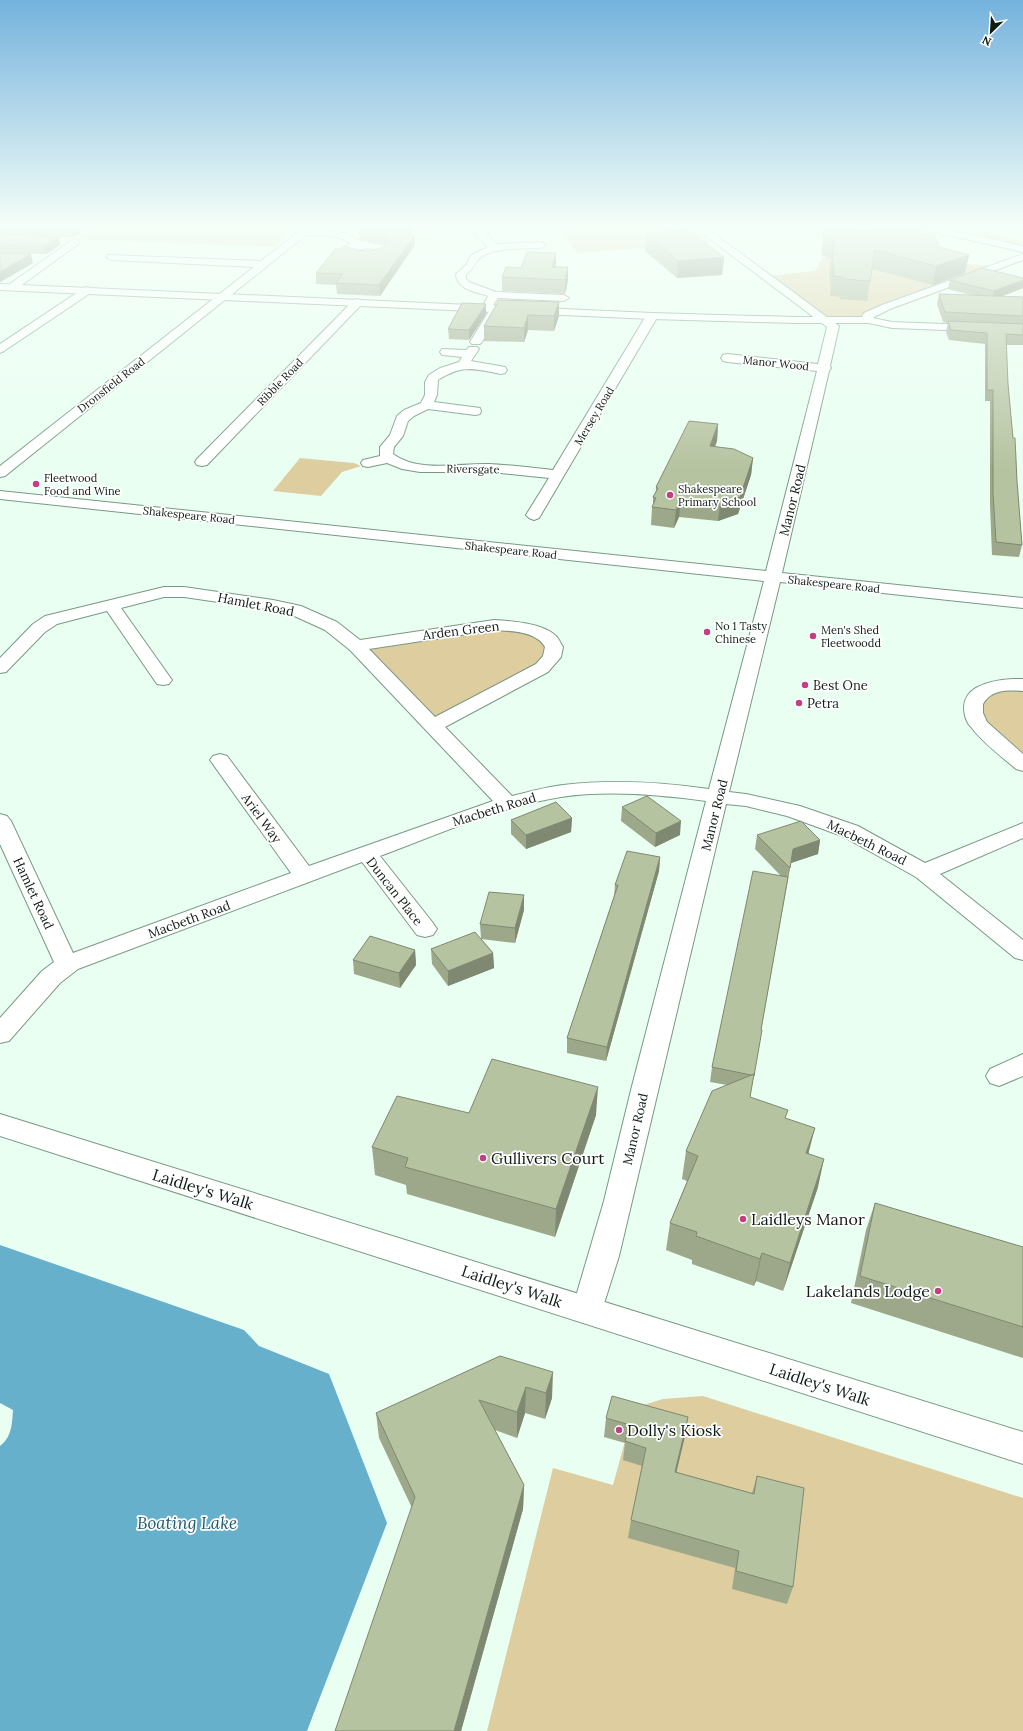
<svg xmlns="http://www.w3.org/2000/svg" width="1023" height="1731" font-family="Lora,serif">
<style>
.green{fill:#ddcd9f}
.water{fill:#66b0cb}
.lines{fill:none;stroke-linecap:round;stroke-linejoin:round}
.minor-casing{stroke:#789984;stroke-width:2}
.tertiary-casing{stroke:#789984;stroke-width:2}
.primary-casing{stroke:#789984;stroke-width:2}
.minor{fill:#fff;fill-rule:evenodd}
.tertiary{fill:#fff;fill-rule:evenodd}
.primary{fill:#fff;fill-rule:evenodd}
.wall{fill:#9da88a}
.shaded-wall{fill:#7f8870}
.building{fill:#b6c3a0;stroke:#7f8870}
.poi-dot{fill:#c33f84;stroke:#fff;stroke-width:1.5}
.labels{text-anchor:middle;stroke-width:3.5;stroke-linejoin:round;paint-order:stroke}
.far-street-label{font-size:11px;fill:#0f1c14;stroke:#fff}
.far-poi-label{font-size:11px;fill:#0f1c14;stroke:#fff;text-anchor:start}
.street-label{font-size:13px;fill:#0f1c14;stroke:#fff}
.poi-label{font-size:13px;fill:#0f1c14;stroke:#fff;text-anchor:start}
.near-poi-label{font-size:16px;fill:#0f1c14;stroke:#fff;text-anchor:start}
.near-street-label{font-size:16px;fill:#0f1c14;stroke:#fff}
.near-water-label{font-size:17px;font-style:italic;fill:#1e5a6e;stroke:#fff}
</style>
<rect width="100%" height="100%" fill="#e9fff1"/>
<g class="green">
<path d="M61,227H431L426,234L293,228L274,247L76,239L88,230L59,228Z"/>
<path d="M559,227H689L711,243L577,253Z"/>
<path d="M930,227H962L1023,241V246L1019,247Z"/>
<path d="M823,257L1002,266L886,307L868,320H827L767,276L815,271Z"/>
<path d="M300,458L354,463L361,466L342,472L321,496L273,491Z"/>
<path d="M480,626L532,629L552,656L432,725L363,644Z"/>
<path d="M1023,685V765L995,740L976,698Z"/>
<path d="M703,1396L1023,1498V1731H487L553,1468L613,1485L634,1408L663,1399Z"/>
</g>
<path class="water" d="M0,1245L244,1330L259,1346L329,1374L387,1523L307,1731H0V1446C12,1437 12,1424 13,1410L0,1403Z"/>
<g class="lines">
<g class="minor-casing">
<g id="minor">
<path d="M305,227H313L312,230L340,232L353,236L357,240L386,246L389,252C379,263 350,263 341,251L348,245L351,244C340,234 320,236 306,235L5,476L0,477V466L254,267L111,260L106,257L108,255L261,261ZM368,248L379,251L365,254L352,251Z"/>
<path d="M482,227H491L486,235L497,244L541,242L546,245L541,248C525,249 488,247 478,260C474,266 471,270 466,275V279L469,282L496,292L564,295L569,298L564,301L498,298L493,305L500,306L501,308L482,342L480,344H472L470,342L489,311L483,310L482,308L488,296C476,292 456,289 456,274L467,264L470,256L488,247L476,236V233Z"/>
<path d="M694,227H705L839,326L830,366L831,368L829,371L782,573L1023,598V608L780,582L729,792L746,794L800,806L858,826L925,863L1023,823V838L940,874L1023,940V960L1015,958L916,877L842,836L787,816L746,806L726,804L619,1256L602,1310L598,1320L587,1324L576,1320L572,1310L604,1201L631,1090L706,801C659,795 609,790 561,797C499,807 439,834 380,856L433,923L437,929L433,935L425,937L417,935L362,862L78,969L60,983L9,1041L0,1043V1018L42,971L54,962L0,844V814L7,816L11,821L73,953L291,873L210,760L213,756L220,754L227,756L309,866L493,801L350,650L325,630L290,614L273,610L184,597H164L121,608L172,680L169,684L163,685L157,684L107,611L57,624L45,632L6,672L0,673V658L33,624L45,616L164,587H184L273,600L301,606L337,622L360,640L494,620C511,621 543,623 556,636C559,639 561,644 563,647L561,657L548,672L445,727L512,796C528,792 546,787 563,785C612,779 660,782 709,789L764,581L0,499V491L766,571L817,371L727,362L723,361L721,358L723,355L727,354L818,364L827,327ZM494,630C510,631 536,631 545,647L543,656L536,664L435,717L369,649Z"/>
<path d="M921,227H937L1023,246V252L926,230Z"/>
<path d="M75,239L80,242L78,244L15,290H7L6,288L7,286L72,240Z"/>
<path d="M88,287L93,290L92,292L4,351L0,353V344L84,288Z"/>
<path d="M358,299L363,302L362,304L207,465L202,466L197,465L195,462L197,459L354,300Z"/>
<path d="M652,313L658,316L539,518L534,520L529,518L526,515L549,478L491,472H420L402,469L387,463L368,467L363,466L361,463L363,460L380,456V447L390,435L397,416L404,410L421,403L425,395V382L429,375L440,368L459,362L462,357L442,355L440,352L442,349L466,350L469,347H477L479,349L471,361L505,367L507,370L505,373L501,374C473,369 464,364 438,380L437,395L434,402L480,408L481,411L480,414L475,415L428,409L414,416L408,421L403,436L394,447L393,454C419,473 459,463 489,464C511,465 532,468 553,470L646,316Z"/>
<path d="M868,317L892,322L1023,327V333L892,328L864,322L862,320Z"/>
<path d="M1013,679H1023V691C1009,690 991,689 983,704V713L987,722L1023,754V771L1016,769C1001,756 983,743 971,727C966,722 964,714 964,707C965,684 996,680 1013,679Z"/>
<path d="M1023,1054V1076L999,1086L990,1083L986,1076L990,1069Z"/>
</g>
</g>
<g class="tertiary-casing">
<path id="tertiary" d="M0,1114L1023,1432V1464L0,1136Z"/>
</g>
<g class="primary-casing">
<path id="primary" d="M1023,254V260L890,309L874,317L872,322L868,323H794L652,319L0,290V284L652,313L794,317H862L864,313L882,305Z"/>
</g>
<use href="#minor" class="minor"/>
<use href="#tertiary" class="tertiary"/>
<use href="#primary" class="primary"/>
</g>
<g class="wall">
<path d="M0,227H79L80,233L73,237H59L60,245L46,254L13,253L33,263L0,282Z"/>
<path d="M877,227H909V228L923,235L939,247L969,255L965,273L933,285L872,269L867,301L839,299L840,297L830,296L831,289L829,274L831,258L821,255L824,229L876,231Z"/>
<path d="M358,229L411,234L415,245L380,296L337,294L336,285L316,284V273L342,249L356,250L371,251L384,247L386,245L359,239Z"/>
<path d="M646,234L724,257L722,275L677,278L645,251Z"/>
<path d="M556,266L555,267L568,281L565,294L502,291V277L521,268Z"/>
<path d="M1023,278V288L1002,296L1023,297V345H1006L1008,384L1022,545L1019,557L992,555L990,505V401H985V344L949,340L946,332L948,323L943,322L937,304L939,294L971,295L948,289L950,280Z"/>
<path d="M559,302V316L554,331L528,330L524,342L484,341V326Z"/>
<path d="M486,314L469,340L449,339L448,329Z"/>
<path d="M718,424L717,441L715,446L753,458L751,475L738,514L718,521L679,517L674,528L651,525L652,507L653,505V497L656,492V487Z"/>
<path d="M622,807L680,835L655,847L621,821Z"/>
<path d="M572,818L571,832L526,849L511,834V820Z"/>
<path d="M757,835L820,840L818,854L791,863L761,1030L750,1097L786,1118L809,1153L818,1187L783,1291L756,1281L754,1286L692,1264V1260L666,1250L670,1223L687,1181L682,1179L686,1151L727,1085L710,1082L712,1067L781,876L755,849Z"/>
<path d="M660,857L659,871L606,1061L567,1053V1038L614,896L615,885Z"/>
<path d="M524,910L515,943L481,939L493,953L494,968L448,986L432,964L431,949L481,938L480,924Z"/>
<path d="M415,950L416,965L400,988L354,974L353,960Z"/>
<path d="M469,1113L596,1115L555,1237L407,1194L406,1185L375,1175L372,1147Z"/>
<path d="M875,1203L1023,1247V1358L851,1303L866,1230Z"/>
<path d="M500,1356L552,1398L545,1419L525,1413L517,1438L495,1430L524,1485L523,1509L461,1731H335L412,1508L379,1438L376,1413Z"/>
<path d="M606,1418L685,1436L676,1472L752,1493L757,1476L793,1587L787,1604L732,1589L735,1568L628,1538L631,1520L642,1466L623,1460L625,1443L604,1437Z"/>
</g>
<g class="shaded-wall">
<path d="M75,227H79L80,233L73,237L71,229Z"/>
<path d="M411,227L412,237L406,234Z"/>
<path d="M415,235V245L380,296L379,285Z"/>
<path d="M59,237L60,245L46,254L44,246Z"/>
<path d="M556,253V266L551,280L552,267Z"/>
<path d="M31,254L33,263L0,282V272Z"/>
<path d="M969,255L965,273L933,285L936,266Z"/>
<path d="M724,257L722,275L677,278L678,261Z"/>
<path d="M568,267V281L565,294V280Z"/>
<path d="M1023,280V288L992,300L994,291Z"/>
<path d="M559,302V316L554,331V316Z"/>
<path d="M486,304V314L469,340V330Z"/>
<path d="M528,315V330L524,342V328Z"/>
<path d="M718,424L717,441L709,463L710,446Z"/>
<path d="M753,458L751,475L738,514L718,521L720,504Z"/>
<path d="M681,499L679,517L674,528L676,510Z"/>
<path d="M572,818L571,832L526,849V835Z"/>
<path d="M681,821L680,835L655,847L656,833Z"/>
<path d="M820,840L818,854L791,863L787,882L793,849Z"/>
<path d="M660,857L659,871L606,1061L607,1047Z"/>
<path d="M524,895V910L515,943V928Z"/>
<path d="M415,950L416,965L400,988L399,973Z"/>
<path d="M493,953L494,968L448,986V971Z"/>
<path d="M598,1087L596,1115L555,1237L556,1209Z"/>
<path d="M815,1128L808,1155L806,1153Z"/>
<path d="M824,1159L818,1187L783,1291L790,1263Z"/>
<path d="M762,1253L756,1281L754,1286L760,1259Z"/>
<path d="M553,1372L552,1398L545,1419L546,1393Z"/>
<path d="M526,1387L525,1413L517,1438V1412Z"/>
<path d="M688,1417L685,1436L672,1491L675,1472Z"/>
<path d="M524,1485L523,1509L461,1731H454Z"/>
</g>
<g class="building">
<path d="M7,227H75L71,229Z"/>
<path d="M360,227H411L406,234L415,235L379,285L336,283L343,274L316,273L335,249H342L344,246L356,250L371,251L384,247L389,243L386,234L358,229Z"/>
<path d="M880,227H909V228H920L923,235H935L939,247L969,255L936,266L875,250L870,281L842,279L843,277L833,276L834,271L832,255L835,240L823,237L824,229L882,231Z"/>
<path d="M687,230L724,257L678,261L646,234Z"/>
<path d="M0,235L59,237L44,246L0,244Z"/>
<path d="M527,252L556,253L552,267H568L565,280L502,277L506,267L521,268Z"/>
<path d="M0,253L31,254L0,272Z"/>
<path d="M982,268L1023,278V280L994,291L950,280Z"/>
<path d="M939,294L1023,297V316L945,312Z"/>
<path d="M499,300L559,302L554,316L528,315L524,328L484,326Z"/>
<path d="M462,303L486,304L469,330L448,329Z"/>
<path d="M948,321L1023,324V335L1006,334L1008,384L1013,438H1015L1017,481L1022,545L996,542L993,493V390H987V333L951,330Z"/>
<path d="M689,421L718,424L710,446L734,449L753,458L740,497L720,504L681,499L676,510L652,507L656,498L653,497L658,488L656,487Z"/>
<path d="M647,796L681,821L656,833L622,807Z"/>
<path d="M556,802L572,818L526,835L511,820Z"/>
<path d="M801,821L820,840L793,849L790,868L757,835Z"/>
<path d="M627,851L660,857L607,1047L567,1038L618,885H615Z"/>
<path d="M753,871L788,877L761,1030H762L754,1076V1074L751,1075L712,1067Z"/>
<path d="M489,892L524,895L515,928L480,924Z"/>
<path d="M475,932L493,953L448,971L431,949Z"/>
<path d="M370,936L415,950L399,973L353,960Z"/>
<path d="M492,1059L598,1087L556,1209L405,1167L408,1158L372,1147L397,1096L469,1113Z"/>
<path d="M754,1074L750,1097L788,1110L785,1118L815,1128L806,1153L824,1159L790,1263L762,1253L760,1259L696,1236L697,1232L670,1223L698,1156L686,1151L712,1091Z"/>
<path d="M875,1203L1023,1247V1327L860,1276Z"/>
<path d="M500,1356L553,1372L546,1393L526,1387L517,1412L479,1400L524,1485L454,1731H335L415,1497L376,1413Z"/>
<path d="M612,1396L688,1417L675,1472L754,1494L757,1476L804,1488L793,1587L736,1571L739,1551L631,1520L646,1448L625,1441L630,1425L606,1418Z"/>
</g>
<linearGradient id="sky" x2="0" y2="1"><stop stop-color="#74b2dc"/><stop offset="0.48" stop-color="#f5fff9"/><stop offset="1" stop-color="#f5fff9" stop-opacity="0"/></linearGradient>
<rect width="1023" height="469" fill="url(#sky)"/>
<g class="poi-dot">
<circle cx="36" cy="484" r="4"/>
<circle cx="670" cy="495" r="4"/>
<circle cx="707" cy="632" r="4"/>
<circle cx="813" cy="636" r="4"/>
<circle cx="805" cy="685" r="4"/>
<circle cx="799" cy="703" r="4"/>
<circle cx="483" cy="1158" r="4"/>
<circle cx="743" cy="1219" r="4"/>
<circle cx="938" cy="1291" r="4"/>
<circle cx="619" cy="1430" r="4"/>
</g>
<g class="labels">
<g class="far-street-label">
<text transform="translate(776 363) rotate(6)" y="4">Manor Wood</text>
<text transform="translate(280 382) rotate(-46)" y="4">Ribble Road</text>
<text transform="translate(111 385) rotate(-38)" y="4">Dronsfield Road</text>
<text transform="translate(594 416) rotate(-59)" y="4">Mersey Road</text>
<text transform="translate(473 469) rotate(1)" y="4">Riversgate</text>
<text transform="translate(189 515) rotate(6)" y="4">Shakespeare Road</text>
<text transform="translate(511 550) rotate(6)" y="4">Shakespeare Road</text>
<text transform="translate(834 584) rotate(6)" y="4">Shakespeare Road</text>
</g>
<g class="far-poi-label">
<text x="44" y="482">Fleetwood<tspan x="44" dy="13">Food and Wine</tspan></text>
<text x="678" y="493">Shakespeare<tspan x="678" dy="13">Primary School</tspan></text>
<text x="715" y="630">No 1 Tasty<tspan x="715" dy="13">Chinese</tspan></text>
<text x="821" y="634">Men's Shed<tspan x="821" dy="13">Fleetwoodd</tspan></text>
</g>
<g class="street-label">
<text transform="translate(792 500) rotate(-76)" y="5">Manor Road</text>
<text transform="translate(256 604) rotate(11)" y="5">Hamlet Road</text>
<text transform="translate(461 630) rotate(-7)" y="5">Arden Green</text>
<text transform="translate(494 809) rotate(-17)" y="5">Macbeth Road</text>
<text transform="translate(714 815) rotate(-76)" y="5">Manor Road</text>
<text transform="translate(262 818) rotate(54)" y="5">Ariel Way</text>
<text transform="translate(867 842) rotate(26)" y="5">Macbeth Road</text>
<text transform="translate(395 891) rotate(52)" y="5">Duncan Place</text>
<text transform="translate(34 893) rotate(65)" y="5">Hamlet Road</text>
<text transform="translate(189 919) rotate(-20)" y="5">Macbeth Road</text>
<text transform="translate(635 1129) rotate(-77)" y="5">Manor Road</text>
</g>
<g class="poi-label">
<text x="813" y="690">Best One</text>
<text x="807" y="708">Petra</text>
</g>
<g class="near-poi-label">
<text x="491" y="1164">Gullivers Court</text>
<text x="751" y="1225">Laidleys Manor</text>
<text x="930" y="1297" text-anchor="end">Lakelands Lodge</text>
<text x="627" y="1436">Dolly's Kiosk</text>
</g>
<g class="near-street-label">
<text transform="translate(203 1189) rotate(17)" y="6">Laidley's Walk</text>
<text transform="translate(512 1286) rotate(18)" y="6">Laidley's Walk</text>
<text transform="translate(820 1384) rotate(18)" y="6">Laidley's Walk</text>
</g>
<g class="near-water-label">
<text x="187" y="1529">Boating Lake</text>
</g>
</g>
<g transform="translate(991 32) rotate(205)" stroke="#ffffff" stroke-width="3" paint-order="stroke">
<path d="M0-3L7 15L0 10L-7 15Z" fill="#0f1c14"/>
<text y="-6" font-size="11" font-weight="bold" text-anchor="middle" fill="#0f1c14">N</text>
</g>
</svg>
